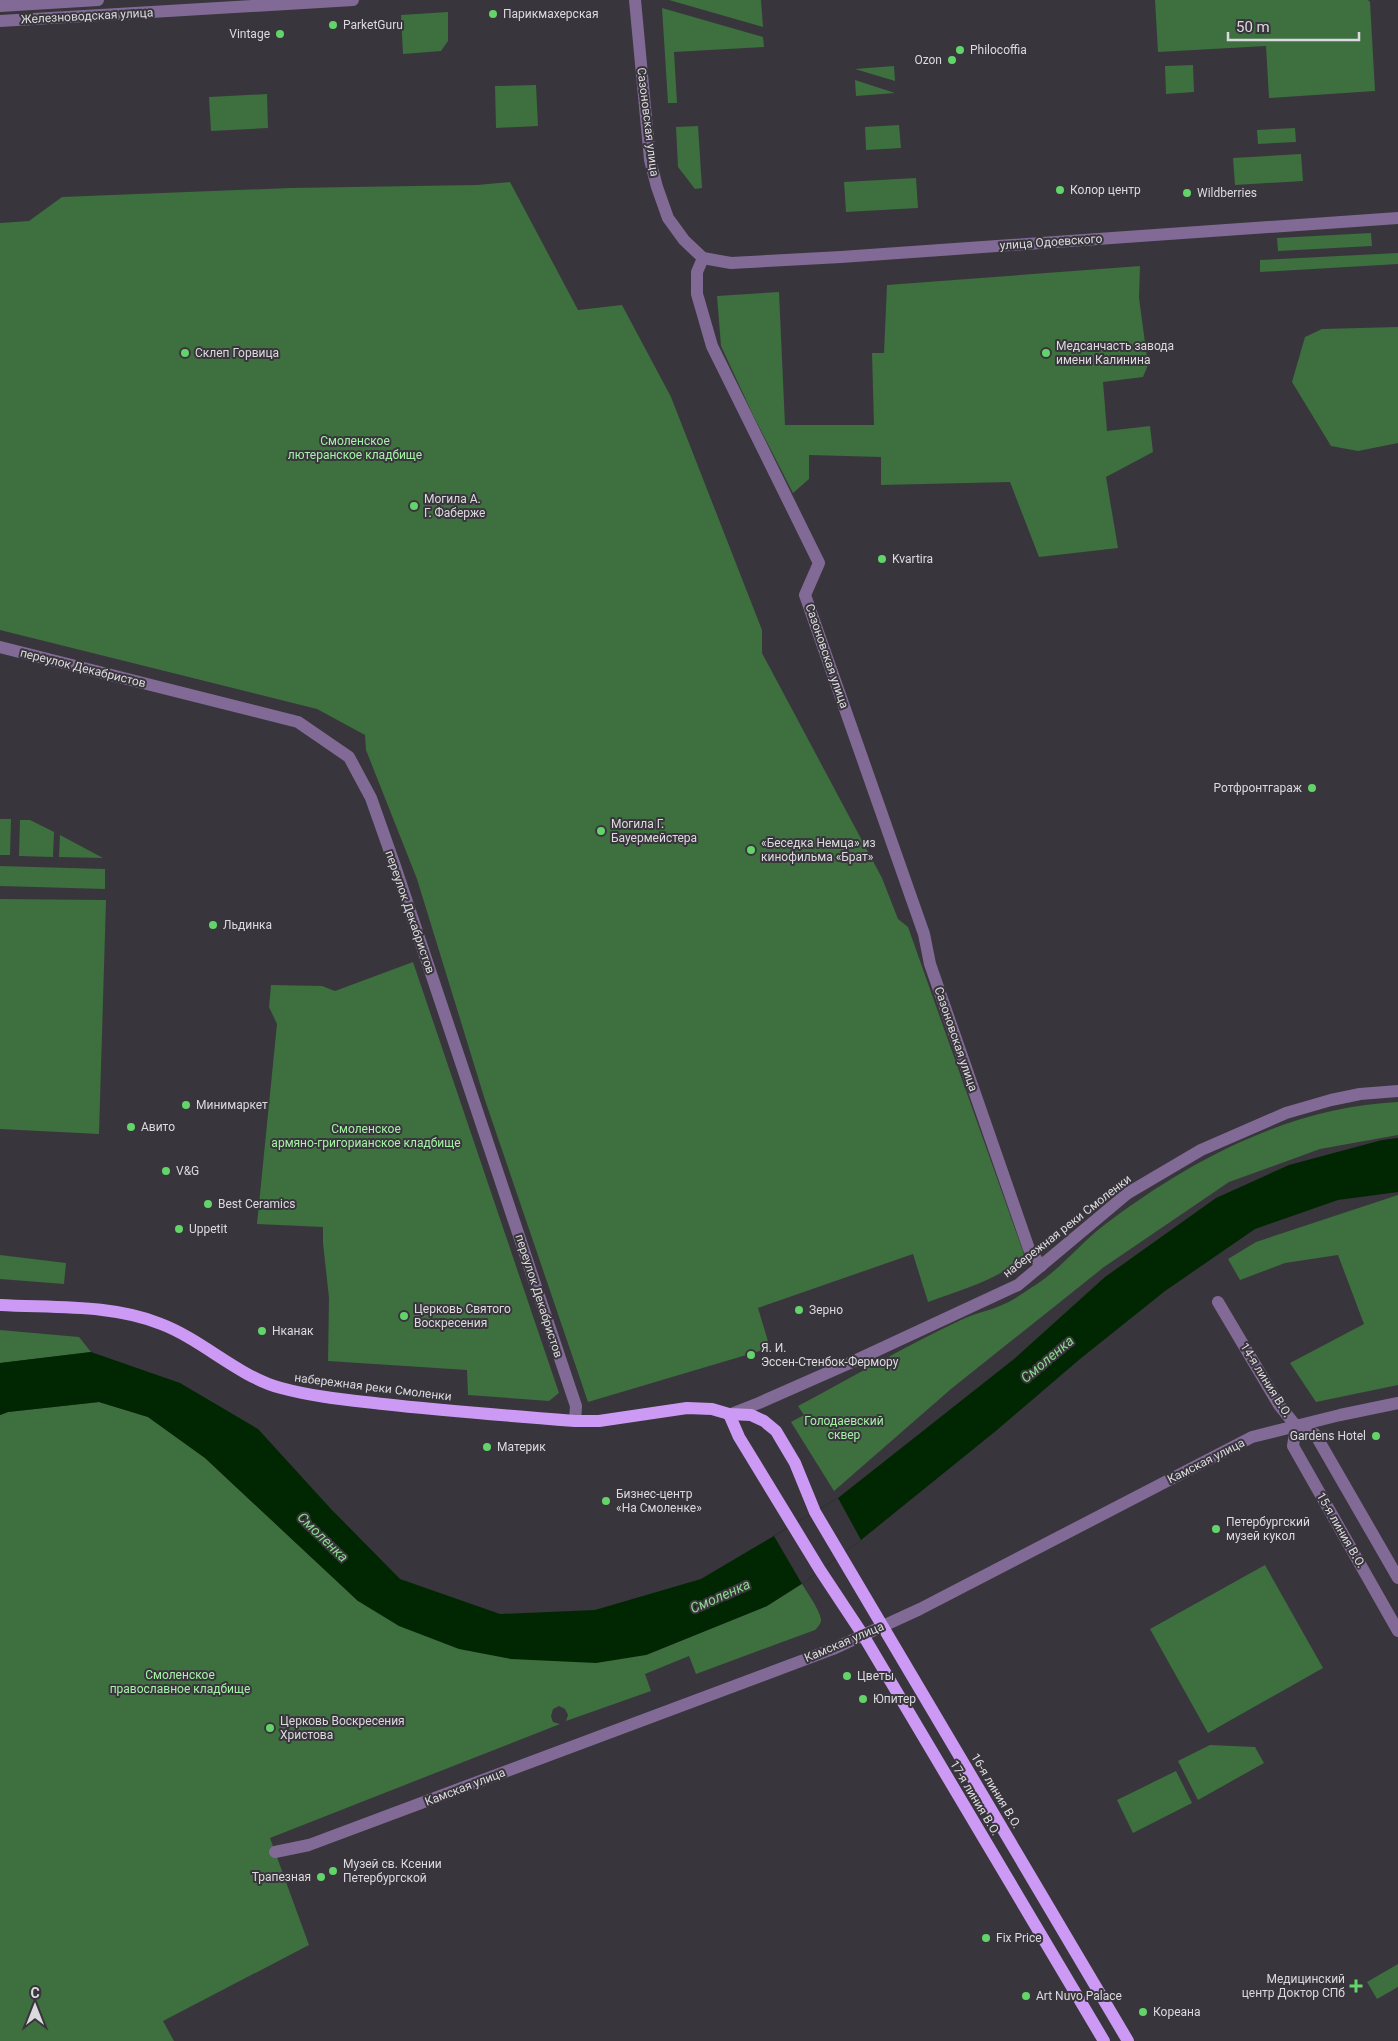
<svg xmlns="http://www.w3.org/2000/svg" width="1398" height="2041" font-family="Roboto,sans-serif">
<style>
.green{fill:#3d6f3f}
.water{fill:#002702}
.pier{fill:#39353c}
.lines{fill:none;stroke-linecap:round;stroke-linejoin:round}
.minor{stroke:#826a96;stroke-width:12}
.major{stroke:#cc9af4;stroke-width:12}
.poi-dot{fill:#62d469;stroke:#39353c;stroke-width:2}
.labels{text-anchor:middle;stroke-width:4;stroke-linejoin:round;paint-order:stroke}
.poi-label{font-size:12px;fill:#dcdade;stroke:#39353c;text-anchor:start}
.street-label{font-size:12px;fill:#dcdade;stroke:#39353c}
.park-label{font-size:12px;fill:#a4f2a5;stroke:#39353c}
.water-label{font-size:14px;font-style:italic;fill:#8cd98d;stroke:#39353c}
</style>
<rect width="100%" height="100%" fill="#39353c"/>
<g class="green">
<path d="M669,0H761L763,27Z"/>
<path d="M1155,0H1368L1370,2L1375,91L1269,98L1266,46L1158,52Z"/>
<path d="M662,8L763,37L764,47L674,52L677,103H668Z"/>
<path d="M448,12V41L441,51L403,54L401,15Z"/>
<path d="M1193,65L1194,92L1166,94L1165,66Z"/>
<path d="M894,66L895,81L855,69Z"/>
<path d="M855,80L895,93L856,96Z"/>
<path d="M536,85L538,126L496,128L495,86Z"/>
<path d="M267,94L268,128L211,131L209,97Z"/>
<path d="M899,125L901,148L866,150L865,127Z"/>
<path d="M698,126L702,188L695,189L678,167L676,127Z"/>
<path d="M1295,128L1296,142L1258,144L1257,130Z"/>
<path d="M1301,154L1303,181L1235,185L1233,158Z"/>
<path d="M916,178L918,208L846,212L844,182Z"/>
<path d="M510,182L578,310L622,305L671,397L762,630V653L882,878L898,919L908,927L1025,1257C997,1280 961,1290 928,1302L913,1254L758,1308L770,1348L588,1402L485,1100L417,879L366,750L365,735L317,709L0,630V223L29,221L62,197L290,188L477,185Z"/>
<path d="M1371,233L1372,246L1278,251L1277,238Z"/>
<path d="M1398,253V264L1260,272V260Z"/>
<path d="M1140,266L1139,298L1148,365L1143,377L1103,382L1107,431L1150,426L1153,452L1106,477L1118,548L1039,557L1010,482L881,485V457L809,455V479L793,493L753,415L721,346L717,296L779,292L785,425H874L872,353H884L887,285Z"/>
<path d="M1398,327V443L1358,451L1331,446L1292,382L1305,337L1322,329Z"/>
<path d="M0,819H11L10,855H0Z"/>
<path d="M20,820H30L54,832L53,857L19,856Z"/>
<path d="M60,835L103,858L59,857Z"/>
<path d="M0,866L105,869V889L0,886Z"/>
<path d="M0,899L106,900L99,1134L0,1129Z"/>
<path d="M413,962L559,1393L549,1401L468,1395L467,1370L328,1361L329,1298L323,1243V1227L257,1224L277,1024L269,1007L271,985L322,986L335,991Z"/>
<path d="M1398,1102V1135L1320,1149L1229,1182L1104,1267L951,1389L834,1491L791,1422L804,1415L798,1406C853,1377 907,1345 963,1319C975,1313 989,1311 1002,1305C1014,1300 1026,1291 1037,1284C1061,1268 1080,1244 1103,1226C1188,1161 1289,1107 1398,1102Z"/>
<path d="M1398,1195V1385L1316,1402L1290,1363L1364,1324L1338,1255L1285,1263L1240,1280L1228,1259L1256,1242Z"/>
<path d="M0,1255L66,1263L64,1284L0,1279Z"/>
<path d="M0,1330L79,1337L91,1352L0,1363Z"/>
<path d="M99,1402L148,1417L205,1458L358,1601L646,1655L767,1606L802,1584C807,1592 821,1612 821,1620C821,1624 817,1628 815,1630L696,1674L689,1656L645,1674L651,1691L566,1721L568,1715L565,1709L559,1706L553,1709L551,1716L553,1722L560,1724L270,1838L309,1945L163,2021L174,2041H0V1415L8,1412Z"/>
<path d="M1265,1565L1323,1668L1208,1733L1150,1629Z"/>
<path d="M1210,1745L1255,1747L1264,1763L1198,1800L1178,1761Z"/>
<path d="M1176,1771L1192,1803L1133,1833L1117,1800Z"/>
<path d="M1398,1964V1987L1377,1999L1367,1982Z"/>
</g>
<path class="water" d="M1398,1138V1192L1338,1200L1255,1229L1165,1291L1080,1359L997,1430L861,1540L806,1581L767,1606L646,1655L596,1663L511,1659L459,1649L399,1626L358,1601L205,1458L148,1417L99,1402L8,1412L0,1415V1363L91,1352L180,1383L258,1429L331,1509L400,1579L500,1614L595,1610L701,1579L838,1498L1014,1359L1105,1277L1216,1198L1289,1165L1382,1140Z"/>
<path class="pier" d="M838,1498L861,1540L802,1584L774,1536Z"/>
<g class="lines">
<g class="minor">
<path d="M635,0L650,160L657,187L668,218L684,240L703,258"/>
<path d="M0,6L98,0"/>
<path d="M0,21L353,0"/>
<path d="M703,258L697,272V294L712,346L819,563L805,595L924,934L930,964L1029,1249L1041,1266"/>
<path d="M703,258L731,263L841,257L1398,218"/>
<path d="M0,647L298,722L349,757L371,798L395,866L576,1406L575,1421"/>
<path d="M1218,1302L1279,1405L1296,1426L1315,1434L1398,1578"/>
<path d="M731,1414L759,1403L852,1362L1018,1285L1128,1193L1201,1150L1286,1113L1331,1100L1360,1094L1398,1091"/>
<path d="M1296,1426L1293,1446L1398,1631"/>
<path d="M275,1852L309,1845L833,1649L920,1609L1252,1437L1340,1415L1398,1403"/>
</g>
<g class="major">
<path d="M0,1305C53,1308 112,1304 161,1324C203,1340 239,1377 281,1388C314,1397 349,1400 383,1404C447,1411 511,1416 575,1421H599L687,1408L712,1409L729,1414L751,1415L764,1421L776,1431L795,1463L815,1512L1128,2041"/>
<path d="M729,1414L739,1437L820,1570L863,1635L1104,2041"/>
</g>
</g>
<g class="poi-dot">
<circle cx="493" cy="14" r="5"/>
<circle cx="333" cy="25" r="5"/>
<circle cx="280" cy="34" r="5"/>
<circle cx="960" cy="50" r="5"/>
<circle cx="952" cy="60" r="5"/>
<circle cx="1060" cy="190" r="5"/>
<circle cx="1187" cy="193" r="5"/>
<circle cx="185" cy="353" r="5"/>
<circle cx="1046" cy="353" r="5"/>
<circle cx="414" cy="506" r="5"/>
<circle cx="882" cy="559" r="5"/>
<circle cx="1312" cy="788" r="5"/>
<circle cx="601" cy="831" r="5"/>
<circle cx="751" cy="850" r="5"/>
<circle cx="213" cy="925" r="5"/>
<circle cx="186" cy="1105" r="5"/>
<circle cx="131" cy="1127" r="5"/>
<circle cx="166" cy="1171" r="5"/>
<circle cx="208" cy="1204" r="5"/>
<circle cx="179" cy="1229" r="5"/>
<circle cx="799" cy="1310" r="5"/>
<circle cx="404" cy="1316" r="5"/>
<circle cx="262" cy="1331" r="5"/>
<circle cx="751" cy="1355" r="5"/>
<circle cx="1376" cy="1436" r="5"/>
<circle cx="487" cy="1447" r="5"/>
<circle cx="606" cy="1501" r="5"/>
<circle cx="1216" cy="1529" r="5"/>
<circle cx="847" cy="1676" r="5"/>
<circle cx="863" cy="1699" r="5"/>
<circle cx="270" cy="1728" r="5"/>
<circle cx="333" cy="1871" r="5"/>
<circle cx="321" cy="1877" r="5"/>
<circle cx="986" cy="1938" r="5"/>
<path d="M1353.5 1978.5h5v5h5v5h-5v5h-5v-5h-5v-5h5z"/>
<circle cx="1026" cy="1996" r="5"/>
<circle cx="1143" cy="2012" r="5"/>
</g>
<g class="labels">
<g class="poi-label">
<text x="503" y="18">Парикмахерская</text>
<text x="343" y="29">ParketGuru</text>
<text x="270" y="38" text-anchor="end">Vintage</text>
<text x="970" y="54">Philocoffia</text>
<text x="942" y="64" text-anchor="end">Ozon</text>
<text x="1070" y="194">Колор центр</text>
<text x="1197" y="197">Wildberries</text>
<text x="1056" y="350">Медсанчасть завода<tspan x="1056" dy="14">имени Калинина</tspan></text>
<text x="195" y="357">Склеп Горвица</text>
<text x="424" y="503">Могила А.<tspan x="424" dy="14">Г. Фаберже</tspan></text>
<text x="892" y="563">Kvartira</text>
<text x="1302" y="792" text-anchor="end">Ротфронтгараж</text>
<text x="611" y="828">Могила Г.<tspan x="611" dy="14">Бауермейстера</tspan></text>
<text x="761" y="847">«Беседка Немца» из<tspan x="761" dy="14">кинофильма «Брат»</tspan></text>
<text x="223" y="929">Льдинка</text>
<text x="196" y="1109">Минимаркет</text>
<text x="141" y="1131">Авито</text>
<text x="176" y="1175">V&amp;G</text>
<text x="218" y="1208">Best Ceramics</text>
<text x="189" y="1233">Uppetit</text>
<text x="414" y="1313">Церковь Святого<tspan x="414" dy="14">Воскресения</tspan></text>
<text x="809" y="1314">Зерно</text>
<text x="272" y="1335">Нканак</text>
<text x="761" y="1352">Я. И.<tspan x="761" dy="14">Эссен-Стенбок-Фермору</tspan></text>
<text x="1366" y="1440" text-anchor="end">Gardens Hotel</text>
<text x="497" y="1451">Материк</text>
<text x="616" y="1498">Бизнес-центр<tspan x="616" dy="14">«На Смоленке»</tspan></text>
<text x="1226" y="1526">Петербургский<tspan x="1226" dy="14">музей кукол</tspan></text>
<text x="857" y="1680">Цветы</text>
<text x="873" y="1703">Юпитер</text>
<text x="280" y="1725">Церковь Воскресения<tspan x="280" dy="14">Христова</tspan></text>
<text x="343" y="1868">Музей св. Ксении<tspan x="343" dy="14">Петербургской</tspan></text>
<text x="311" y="1881" text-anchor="end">Трапезная</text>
<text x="996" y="1942">Fix Price</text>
<text x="1345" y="1983" text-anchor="end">Медицинский<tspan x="1345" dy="14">центр Доктор СПб</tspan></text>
<text x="1036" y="2000">Art Nuvo Palace</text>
<text x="1153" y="2016">Кореана</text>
</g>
<g class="street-label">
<text transform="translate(87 16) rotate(-3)" y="4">Железноводская улица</text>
<text transform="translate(648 122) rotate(83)" y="4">Сазоновская улица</text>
<text transform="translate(1051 242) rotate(-4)" y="4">улица Одоевского</text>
<text transform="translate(827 656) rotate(71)" y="4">Сазоновская улица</text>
<text transform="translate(83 668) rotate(14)" y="4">переулок Декабристов</text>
<text transform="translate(410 912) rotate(71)" y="4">переулок Декабристов</text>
<text transform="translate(956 1039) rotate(71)" y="4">Сазоновская улица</text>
<text transform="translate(1067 1226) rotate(-38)" y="4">набережная реки Смоленки</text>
<text transform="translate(539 1296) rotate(72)" y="4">переулок Декабристов</text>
<text transform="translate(1266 1380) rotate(58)" y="4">14-я линия В.О.</text>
<text transform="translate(373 1387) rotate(7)" y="4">набережная реки Смоленки</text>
<text transform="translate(1206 1461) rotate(-27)" y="4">Камская улица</text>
<text transform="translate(1341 1530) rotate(60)" y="4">15-я линия В.О.</text>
<text transform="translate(844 1642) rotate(-23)" y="4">Камская улица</text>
<text transform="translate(465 1787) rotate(-21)" y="4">Камская улица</text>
<text transform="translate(996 1791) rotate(59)" y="4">16-я линия В.О.</text>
<text transform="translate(975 1798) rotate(59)" y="4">17-я линия В.О.</text>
</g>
<g class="park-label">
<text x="355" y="445">Смоленское<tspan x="355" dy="14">лютеранское кладбище</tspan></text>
<text x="366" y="1133">Смоленское<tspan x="366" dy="14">армяно-григорианское кладбище</tspan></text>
<text x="844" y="1425">Голодаевский<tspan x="844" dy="14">сквер</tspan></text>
<text x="180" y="1679">Смоленское<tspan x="180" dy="14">православное кладбище</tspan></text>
</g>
<g class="water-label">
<text transform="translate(1047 1359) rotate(-40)" y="5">Смоленка</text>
<text transform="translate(323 1537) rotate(44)" y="5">Смоленка</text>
<text transform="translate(720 1596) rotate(-24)" y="5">Смоленка</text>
</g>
</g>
<g transform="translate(35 2006)" stroke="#39353c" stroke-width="4" paint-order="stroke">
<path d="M0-4L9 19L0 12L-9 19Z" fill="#dcdade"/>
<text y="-8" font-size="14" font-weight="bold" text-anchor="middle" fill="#dcdade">С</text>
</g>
<path d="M1228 32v8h131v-8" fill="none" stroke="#dcdade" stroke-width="2.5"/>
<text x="1236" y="32" font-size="15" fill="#dcdade" stroke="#39353c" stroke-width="4" paint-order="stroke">50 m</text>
</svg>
